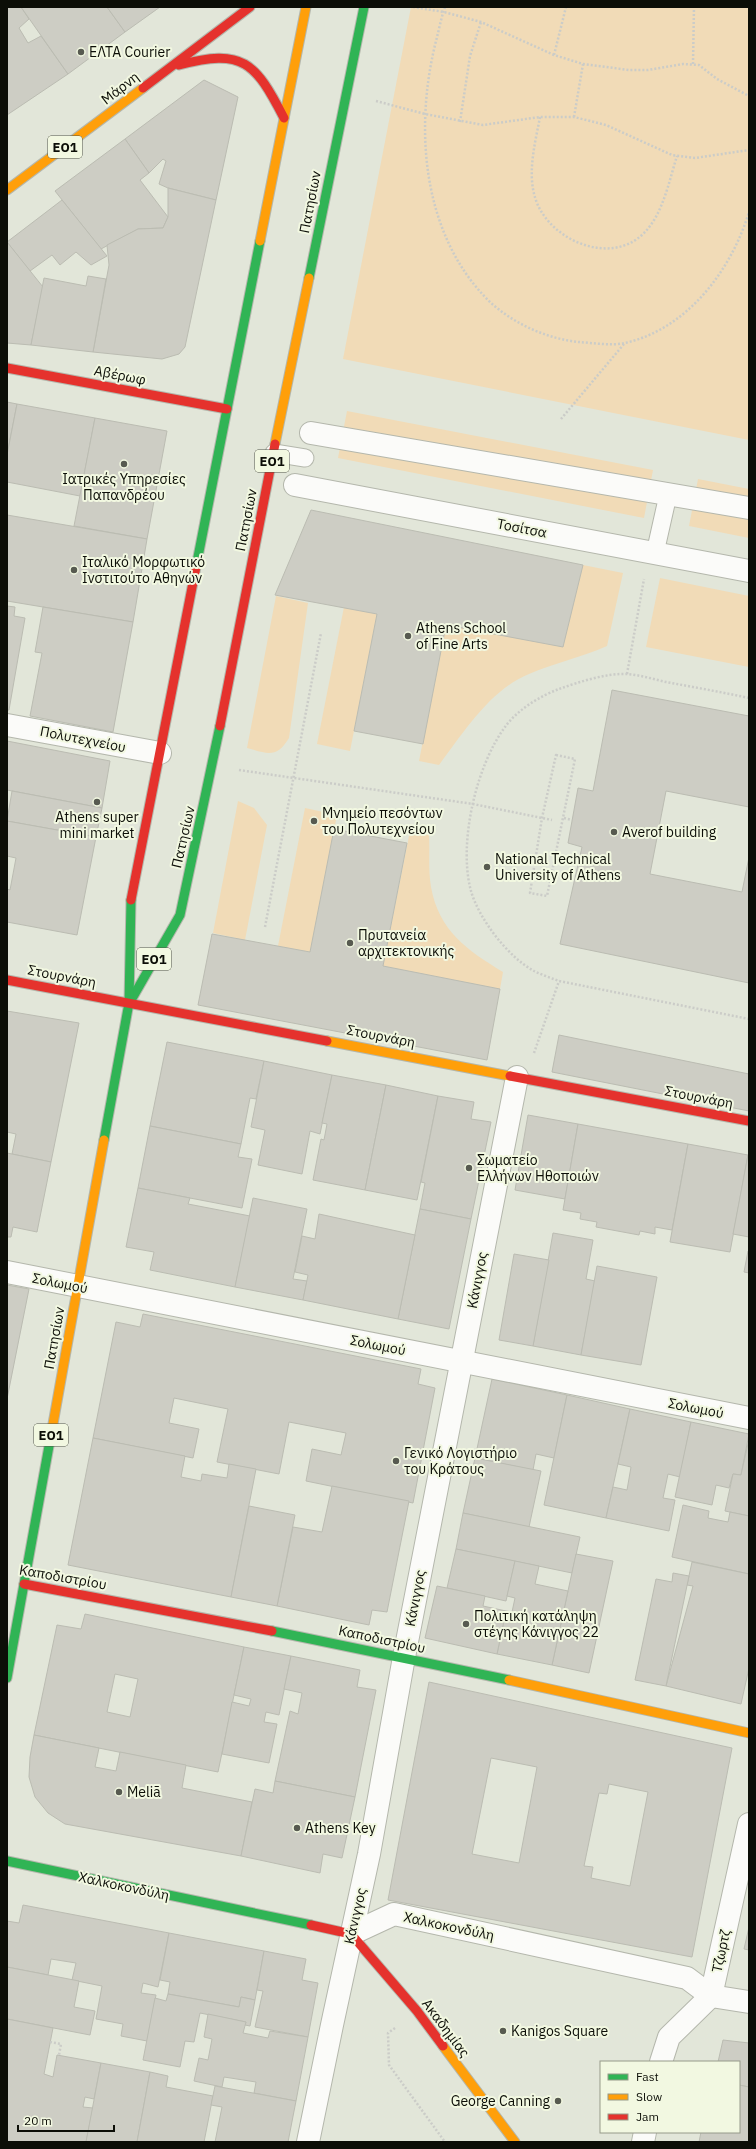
<svg xmlns="http://www.w3.org/2000/svg" width="756" height="2149" font-family="'IBM Plex Sans',sans-serif">
<style>
.green{fill:#f1dbb7}
.building{fill:#cdcdc4;stroke:#bbbcb2;fill-rule:evenodd}
.lines{fill:none;stroke-linecap:round;stroke-linejoin:round}
.lane-casing{stroke:#b4b7ac;stroke-width:19}
.street-casing{stroke:#b4b7ac;stroke-width:24}
.fast-casing{stroke:#b4b7ac;stroke-width:11}
.slow-casing{stroke:#b4b7ac;stroke-width:11}
.jam-casing{stroke:#b4b7ac;stroke-width:11}
.path{stroke:#cbccc8;stroke-width:2.5;stroke-dasharray:2 2;stroke-linecap:butt}
.lane{stroke:#fbfbf9;stroke-width:17}
.street{stroke:#fbfbf9;stroke-width:22}
.fast{stroke:#30b455;stroke-width:9}
.slow{stroke:#ff9f0a;stroke-width:9}
.jam{stroke:#e5322d;stroke-width:9}
.poi-dot{fill:#575a50;stroke:#f2f8e1;stroke-width:1.5}
.labels{text-anchor:middle;stroke-width:4;stroke-linejoin:round;paint-order:stroke}
.shield{fill:#f2f8e1;stroke:#515448;stroke-width:1}
.shield-label{font-size:13px;font-weight:bold;fill:#0c0e07}
.poi-label{font-size:14px;fill:#0c0e07;stroke:#f2f8e1;text-anchor:start}
.street-label{font-size:14px;fill:#0c0e07;stroke:#f2f8e1}
</style>
<rect width="100%" height="100%" fill="#e2e6d9"/>
<g class="green">
<path d="M411,7H749V440L343,359Z"/>
<path d="M347,411L653,470L644,518L338,458Z"/>
<path d="M698,479L749,489V538L689,526Z"/>
<path d="M583,565L623,573L607,646C582,657 555,663 529,674C490,690 464,732 439,765L419,761L446,624Z"/>
<path d="M660,578L749,596V667L646,647Z"/>
<path d="M276,596L308,603L289,738C277,758 268,754 247,748Z"/>
<path d="M344,607L377,614L350,751L317,744Z"/>
<path d="M238,801L254,808L267,825L245,940L213,933Z"/>
<path d="M305,808L337,815L310,952L278,946Z"/>
<path d="M410,831L429,835C430,851 428,870 431,887C439,931 467,950 503,972L500,989L383,966Z"/>
</g>
<g class="building">
<path d="M7,7H21L29,19L19,28L28,43L41,36L68,74L7,115Z"/>
<path d="M21,7H107L125,32L68,74Z"/>
<path d="M107,7H160L125,32Z"/>
<path d="M204,80L238,97L216,200L168,188L159,184L166,161L163,159L149,173L125,139Z"/>
<path d="M125,139L149,173L140,180L168,217L163,228L138,229L101,249L55,191Z"/>
<path d="M168,188L216,200L185,347L179,354L162,359L93,352L109,265L107,245L138,229L163,228L168,217Z"/>
<path d="M62,200L107,256L91,265L76,252L60,265L52,255L30,271L7,242Z"/>
<path d="M7,242L43,287L31,345L7,343Z"/>
<path d="M88,276L106,279L93,352L31,345L44,278L86,286Z"/>
<path d="M7,402L17,404L7,455Z"/>
<path d="M17,404L95,418L80,496L7,482V455Z"/>
<path d="M95,418L167,431L147,539L74,526Z"/>
<path d="M311,510L583,565L563,647L446,625L423,744L354,731L377,614L275,595Z"/>
<path d="M7,515L147,539L133,622L7,601Z"/>
<path d="M7,606L15,607L14,616L25,618L9,710H7Z"/>
<path d="M43,607L133,622L113,732L30,716L42,653L35,652Z"/>
<path d="M612,690L749,716V807L666,791L650,874L742,892L749,857V983L560,944L582,847L568,843L578,788L593,791Z"/>
<path d="M7,741L110,761L102,808L7,790Z"/>
<path d="M12,791L102,808L96,837L7,821Z"/>
<path d="M7,821L96,837L77,935L7,922V889L10,890L16,858L7,856Z"/>
<path d="M334,829L407,843L383,966L500,989L487,1060L198,1005L212,934L310,952Z"/>
<path d="M7,1011L79,1023L51,1162L12,1154L16,1134L7,1132Z"/>
<path d="M559,1035L749,1074V1111L552,1072Z"/>
<path d="M167,1042L264,1061L256,1099L250,1098L241,1144L150,1126Z"/>
<path d="M264,1061L332,1075L320,1134L310,1131L302,1174L258,1165L265,1130L251,1127Z"/>
<path d="M332,1075L386,1085L365,1190L313,1180L321,1139L324,1140L327,1124L322,1123Z"/>
<path d="M386,1085L438,1096L417,1200L365,1190Z"/>
<path d="M438,1096L474,1102L471,1119L491,1122L471,1219L420,1209L425,1183L421,1182Z"/>
<path d="M528,1115L578,1124L565,1199L515,1190Z"/>
<path d="M578,1124L688,1144L672,1230L655,1227V1234L640,1231L639,1235L596,1227L597,1222L580,1219L581,1213L563,1210Z"/>
<path d="M150,1126L241,1144L238,1157L252,1159L242,1208L138,1188Z"/>
<path d="M688,1144L748,1155L730,1252L670,1242Z"/>
<path d="M7,1153L51,1162L37,1232L13,1227L11,1237H7Z"/>
<path d="M748,1155H749V1237L733,1234Z"/>
<path d="M138,1188L190,1198L188,1204L250,1216L235,1287L150,1270L154,1252L126,1247Z"/>
<path d="M253,1198L307,1209L293,1279L307,1281L303,1300L235,1287Z"/>
<path d="M420,1209L471,1219L449,1329L398,1319Z"/>
<path d="M319,1214L415,1235L398,1319L303,1300L308,1275L295,1272L302,1236L315,1239Z"/>
<path d="M553,1233L593,1240L586,1279L595,1281L581,1355L533,1346Z"/>
<path d="M748,1251H749V1273L744,1272Z"/>
<path d="M514,1254L549,1260L533,1346L499,1340Z"/>
<path d="M597,1266L657,1277L641,1365L581,1355Z"/>
<path d="M7,1285L29,1289L7,1399Z"/>
<path d="M143,1314L421,1369L418,1384L435,1388L413,1503L306,1481L312,1449L341,1455L346,1433L289,1422L279,1474L217,1462L228,1409L174,1398L169,1423L199,1429L193,1458L93,1438L116,1322L140,1327Z"/>
<path d="M492,1379L567,1395L554,1458L536,1454L533,1470L475,1458Z"/>
<path d="M567,1395L630,1409L606,1518L544,1505Z"/>
<path d="M630,1409L691,1422L680,1477L668,1474L663,1498L675,1500L669,1531L606,1518L613,1487L627,1490L631,1467L618,1464Z"/>
<path d="M691,1422L749,1434L741,1475L733,1474L729,1488L716,1485L712,1505L675,1497Z"/>
<path d="M93,1438L185,1456L181,1477L201,1481L202,1474L227,1478L229,1464L256,1469L231,1597L68,1565Z"/>
<path d="M749,1439V1516L725,1511L733,1474L741,1475Z"/>
<path d="M475,1458L541,1471L529,1527L463,1513Z"/>
<path d="M332,1486L409,1501L387,1612L372,1610L369,1625L277,1606L293,1527L322,1532Z"/>
<path d="M683,1505L709,1511L708,1518L728,1522L730,1512L749,1516V1574L672,1557Z"/>
<path d="M249,1506L295,1515L277,1606L231,1597Z"/>
<path d="M463,1513L580,1537L572,1573L456,1549Z"/>
<path d="M456,1549L515,1561L506,1601L447,1588Z"/>
<path d="M576,1554L613,1561L589,1673L552,1665Z"/>
<path d="M515,1561L539,1566L535,1584L568,1591L552,1665L497,1654L506,1611L512,1612L515,1598L507,1596Z"/>
<path d="M692,1562L749,1574V1668L741,1704L666,1686L693,1586L687,1585Z"/>
<path d="M673,1573L689,1576L666,1686L635,1680L656,1579L672,1582Z"/>
<path d="M437,1586L485,1596L483,1606L506,1611L497,1654L425,1638Z"/>
<path d="M85,1614L244,1647L218,1772L34,1735L57,1625L81,1629ZM115,1674L138,1679L130,1717L107,1712Z"/>
<path d="M244,1647L291,1656L279,1715L266,1712L264,1722L277,1724L269,1763L222,1754L232,1702L249,1706L251,1699L234,1695Z"/>
<path d="M291,1656L360,1670L357,1687L376,1690L355,1797L275,1781L290,1711L298,1714L302,1693L284,1689Z"/>
<path d="M429,1682L732,1748L692,1957L388,1900ZM491,1758L537,1767L519,1863L472,1854ZM609,1784L648,1792L630,1886L591,1878L593,1867L584,1866L599,1793L607,1794Z"/>
<path d="M34,1735L99,1748L95,1767L116,1771L120,1752L186,1765L182,1788L252,1802L241,1856L65,1824L48,1813L35,1797L29,1777L30,1757Z"/>
<path d="M275,1781L355,1797L342,1858L323,1854L320,1873L241,1856L255,1789L273,1793Z"/>
<path d="M23,1905L169,1933L158,1987L143,1983L141,1993L156,1995L147,2041L121,2036L123,2024L96,2019L102,1986L72,1980L76,1963L51,1959L48,1975L7,1967V1921L19,1923Z"/>
<path d="M749,1927V1950L744,1949Z"/>
<path d="M169,1933L264,1951L255,2000L241,1997L239,2007L168,1994L170,1982L160,1980Z"/>
<path d="M264,1951L306,1959L302,1980L318,1983L308,2037L255,2027L263,1991L257,1990Z"/>
<path d="M7,1967L79,1981L74,2007L95,2011L90,2035L7,2019Z"/>
<path d="M168,1994L239,2007L241,1997L255,2000L250,2026L245,2025L246,2022L200,2013L194,2042L185,2041L180,2067L143,2060L155,1998L166,2001Z"/>
<path d="M208,2014L246,2022L243,2033L268,2038L270,2031L308,2037L296,2101L254,2093L256,2082L224,2077L222,2087L194,2081L199,2058L208,2060L212,2039L204,2037Z"/>
<path d="M7,2019L53,2028L44,2074L53,2077L57,2055L101,2063L94,2099L85,2097L83,2107L93,2108L86,2142H7Z"/>
<path d="M723,2040L749,2043V2087L739,2085V2062H718Z"/>
<path d="M101,2063L150,2072L137,2142H86Z"/>
<path d="M150,2072L168,2076L166,2087L213,2096L204,2142H137Z"/>
<path d="M739,2085L749,2087V2142H699L701,2132H739Z"/>
<path d="M215,2086L296,2101L288,2142H215L222,2107L211,2105Z"/>
</g>
<g class="lines">
<g class="lane-casing">
<g id="lane">
<path d="M274,453L305,458"/>
<path d="M655,553L668,495"/>
</g>
</g>
<g class="street-casing">
<g id="street">
<path d="M311,433L749,508"/>
<path d="M295,485L749,571"/>
<path d="M7,725L160,753"/>
<path d="M7,1272L749,1418"/>
<path d="M351,1934L394,1914L687,1978L711,1996L749,2002"/>
<path d="M661,2062L669,2037L711,1996L749,1824"/>
<path d="M308,2142L332,2025L369,1854L404,1657L517,1077"/>
<path d="M643,2142L645,2132"/>
</g>
</g>
<g class="fast-casing">
<g id="fast">
<path d="M309,278L364,7"/>
<path d="M197,562L260,241"/>
<path d="M130,1002L180,915L220,726"/>
<path d="M104,1140L129,1003L131,900"/>
<path d="M272,1631L509,1680"/>
<path d="M7,1678L51,1435"/>
<path d="M7,1861L311,1925"/>
</g>
</g>
<g class="slow-casing">
<g id="slow">
<path d="M7,190L143,88"/>
<path d="M260,241L306,7"/>
<path d="M275,444L309,278"/>
<path d="M327,1041L510,1076"/>
<path d="M51,1435L104,1140"/>
<path d="M509,1680L749,1733"/>
<path d="M443,2046L515,2142"/>
</g>
</g>
<g class="jam-casing">
<g id="jam">
<path d="M179,65C243,48 255,62 284,118"/>
<path d="M143,88L250,7"/>
<path d="M7,368L227,409"/>
<path d="M220,726L275,444"/>
<path d="M131,900L197,562"/>
<path d="M7,980L327,1041"/>
<path d="M510,1076L749,1121"/>
<path d="M24,1584L272,1631"/>
<path d="M311,1925L351,1934L417,2011L443,2046"/>
</g>
</g>
<g class="path">
<path d="M413,7L444,12L481,22L554,55L583,64L629,70H648L683,64L699,65L717,79L749,96"/>
<path d="M445,7C441,18 439,30 436,41C414,128 422,235 489,301C512,323 547,339 579,342C593,343 611,346 625,343C687,329 731,271 749,212"/>
<path d="M554,55L566,7"/>
<path d="M693,64L694,7"/>
<path d="M376,101L425,114L483,125L540,117H574L606,125L672,155L695,158L749,150"/>
<path d="M540,117C535,144 526,176 537,203C553,242 611,265 643,234C663,215 669,181 677,156"/>
<path d="M574,117L583,64"/>
<path d="M460,122L470,56L481,22"/>
<path d="M561,419L624,344"/>
<path d="M627,674L644,579"/>
<path d="M749,698C721,692 693,687 666,682C653,679 640,675 627,674C606,673 579,682 559,689C540,696 517,710 505,727C476,766 458,844 471,891C479,919 508,957 534,971C542,975 551,978 559,981L749,1019"/>
<path d="M556,755L575,759L547,896L530,893L542,818Z"/>
<path d="M239,770L473,804L552,820"/>
<path d="M564,818L572,820"/>
<path d="M265,927L321,633"/>
<path d="M534,1053L559,981"/>
<path d="M395,2028L388,2033L389,2065L445,2142"/>
<path d="M50,2042L61,2044L59,2055"/>
</g>
<use href="#lane" class="lane"/>
<use href="#street" class="street"/>
<use href="#fast" class="fast"/>
<use href="#slow" class="slow"/>
<use href="#jam" class="jam"/>
</g>
<g class="poi-dot">
<circle cx="81" cy="52" r="4"/>
<circle cx="124" cy="464" r="4"/>
<circle cx="74" cy="570" r="4"/>
<circle cx="408" cy="636" r="4"/>
<circle cx="97" cy="802" r="4"/>
<circle cx="314" cy="821" r="4"/>
<circle cx="614" cy="832" r="4"/>
<circle cx="487" cy="867" r="4"/>
<circle cx="350" cy="943" r="4"/>
<circle cx="469" cy="1168" r="4"/>
<circle cx="396" cy="1461" r="4"/>
<circle cx="466" cy="1624" r="4"/>
<circle cx="119" cy="1792" r="4"/>
<circle cx="297" cy="1828" r="4"/>
<circle cx="503" cy="2031" r="4"/>
<circle cx="558" cy="2101" r="4"/>
</g>
<g class="labels">
<g class="shield">
<rect x="48" y="136" width="34" height="22" rx="3"/>
<rect x="255" y="450" width="34" height="22" rx="3"/>
<rect x="137" y="948" width="34" height="22" rx="3"/>
<rect x="34" y="1424" width="34" height="22" rx="3"/>
</g>
<g class="shield-label">
<text x="65" y="152">ΕΟ1</text>
<text x="272" y="466">ΕΟ1</text>
<text x="154" y="964">ΕΟ1</text>
<text x="51" y="1440">ΕΟ1</text>
</g>
<g class="poi-label">
<text x="89" y="57">ΕΛΤΑ Courier</text>
<text x="124" y="484" text-anchor="middle">Ιατρικές Υπηρεσίες<tspan x="124" dy="16">Παπανδρέου</tspan></text>
<text x="82" y="567">Ιταλικό Μορφωτικό<tspan x="82" dy="16">Ινστιτούτο Αθηνών</tspan></text>
<text x="416" y="633">Athens School<tspan x="416" dy="16">of Fine Arts</tspan></text>
<text x="322" y="818">Μνημείο πεσόντων<tspan x="322" dy="16">του Πολυτεχνείου</tspan></text>
<text x="97" y="822" text-anchor="middle">Athens super<tspan x="97" dy="16">mini market</tspan></text>
<text x="622" y="837">Averof building</text>
<text x="495" y="864">National Technical<tspan x="495" dy="16">University of Athens</tspan></text>
<text x="358" y="940">Πρυτανεία<tspan x="358" dy="16">αρχιτεκτονικής</tspan></text>
<text x="477" y="1165">Σωματείο<tspan x="477" dy="16">Ελλήνων Ηθοποιών</tspan></text>
<text x="404" y="1458">Γενικό Λογιστήριο<tspan x="404" dy="16">του Κράτους</tspan></text>
<text x="474" y="1621">Πολιτική κατάληψη<tspan x="474" dy="16">στέγης Κάνιγγος 22</tspan></text>
<text x="127" y="1797">Meliã</text>
<text x="305" y="1833">Athens Key</text>
<text x="511" y="2036">Kanigos Square</text>
<text x="550" y="2106" text-anchor="end">George Canning</text>
</g>
<g class="street-label">
<text transform="translate(120 88) rotate(-38)" y="5">Μάρνη</text>
<text transform="translate(310 202) rotate(-79)" y="5">Πατησίων</text>
<text transform="translate(120 375) rotate(11)" y="5">Αβέρωφ</text>
<text transform="translate(246 520) rotate(-79)" y="5">Πατησίων</text>
<text transform="translate(522 528) rotate(11)" y="5">Τοσίτσα</text>
<text transform="translate(83 739) rotate(11)" y="5">Πολυτεχνείου</text>
<text transform="translate(183 837) rotate(-77)" y="5">Πατησίων</text>
<text transform="translate(62 976) rotate(11)" y="5">Στουρνάρη</text>
<text transform="translate(381 1036) rotate(11)" y="5">Στουρνάρη</text>
<text transform="translate(699 1097) rotate(11)" y="5">Στουρνάρη</text>
<text transform="translate(477 1280) rotate(-79)" y="5">Κάνιγγος</text>
<text transform="translate(60 1283) rotate(11)" y="5">Σολωμού</text>
<text transform="translate(54 1338) rotate(-80)" y="5">Πατησίων</text>
<text transform="translate(378 1345) rotate(11)" y="5">Σολωμού</text>
<text transform="translate(696 1408) rotate(11)" y="5">Σολωμού</text>
<text transform="translate(63 1577) rotate(10)" y="5">Καποδιστρίου</text>
<text transform="translate(415 1598) rotate(-79)" y="5">Κάνιγγος</text>
<text transform="translate(382 1639) rotate(12)" y="5">Καποδιστρίου</text>
<text transform="translate(124 1886) rotate(12)" y="5">Χαλκοκονδύλη</text>
<text transform="translate(355 1916) rotate(-77)" y="5">Κάνιγγος</text>
<text transform="translate(449 1926) rotate(12)" y="5">Χαλκοκονδύλη</text>
<text transform="translate(721 1951) rotate(-78)" y="5">Τζωρτζ</text>
<text transform="translate(446 2028) rotate(53)" y="5">Ακαδημίας</text>
</g>
</g>
<rect width="756" height="2149" fill="none" stroke="#0c0e07" stroke-width="16"/>
<rect x="600" y="2061" width="140" height="72" fill="#f2f8e1" stroke="#969a8a"/>
<rect x="608" y="2074" width="20" height="6" fill="#30b455" stroke="#969a8a"/>
<text x="636" y="2081" font-size="12" fill="#0c0e07">Fast</text>
<rect x="608" y="2094" width="20" height="6" fill="#ff9f0a" stroke="#969a8a"/>
<text x="636" y="2101" font-size="12" fill="#0c0e07">Slow</text>
<rect x="608" y="2114" width="20" height="6" fill="#e5322d" stroke="#969a8a"/>
<text x="636" y="2121" font-size="12" fill="#0c0e07">Jam</text>
<path d="M18 2125v6h96v-6" fill="none" stroke="#0c0e07" stroke-width="2"/>
<text x="24" y="2125" font-size="12" fill="#0c0e07" stroke="#f2f8e1" stroke-width="3" paint-order="stroke">20 m</text>
</svg>
